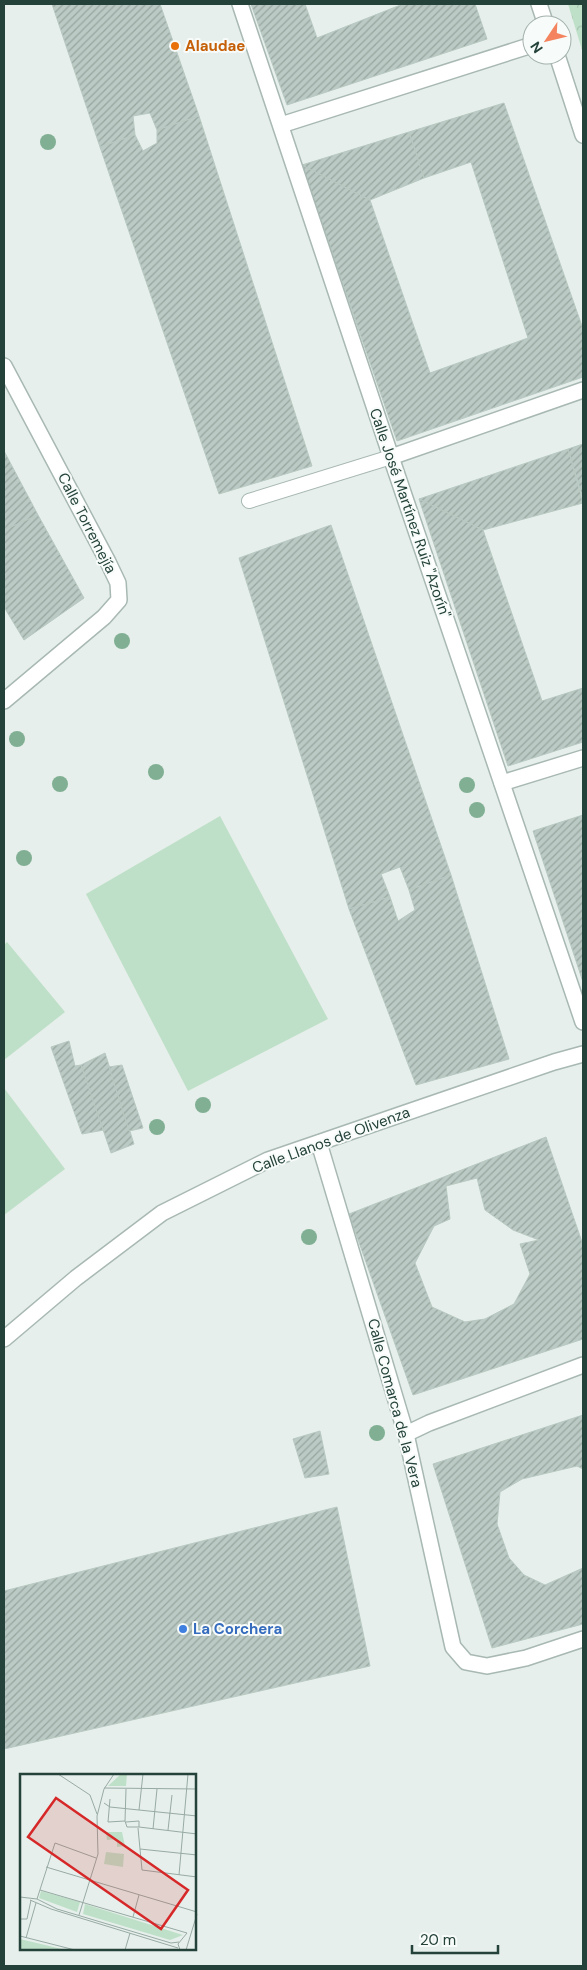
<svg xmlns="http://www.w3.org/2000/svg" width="587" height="1970" font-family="'DM Sans',sans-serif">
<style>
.park{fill:url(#park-crowns)}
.pitch{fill:#bfe0c8}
.building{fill:url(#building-hatch);stroke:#b8c9c2;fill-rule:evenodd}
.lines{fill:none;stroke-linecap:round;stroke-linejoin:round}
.lane-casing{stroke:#a8b8b2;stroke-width:16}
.street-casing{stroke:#a8b8b2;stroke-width:18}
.lane{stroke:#fff;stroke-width:14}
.street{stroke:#fff;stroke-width:15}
.tree{fill:#80af93}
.food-dot{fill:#e8710a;stroke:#f7fbf9;stroke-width:2}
.shop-dot{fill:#3f7fe0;stroke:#f7fbf9;stroke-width:2}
.labels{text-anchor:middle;stroke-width:4;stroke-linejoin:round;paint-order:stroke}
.food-label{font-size:15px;font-weight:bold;fill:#c56008;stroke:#f7fbf9;text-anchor:start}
.street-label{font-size:15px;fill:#24423a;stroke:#f7fbf9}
.shop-label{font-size:15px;font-weight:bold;fill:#366cbe;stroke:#f7fbf9;text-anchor:start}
.inset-road{fill:none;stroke:#98aaa4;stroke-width:1}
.view{fill:#d62828;fill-opacity:0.15;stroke:#d62828;stroke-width:2.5}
.inset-edge{fill:none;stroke:#24423a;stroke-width:2.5}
</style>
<defs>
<pattern id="park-crowns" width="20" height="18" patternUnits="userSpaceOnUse" patternTransform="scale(1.25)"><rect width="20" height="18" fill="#bfe0c8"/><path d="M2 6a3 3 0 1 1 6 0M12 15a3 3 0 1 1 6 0" fill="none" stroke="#a4c1ad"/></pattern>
<pattern id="building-hatch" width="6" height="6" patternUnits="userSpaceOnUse" patternTransform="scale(1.25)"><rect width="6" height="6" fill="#bbcac4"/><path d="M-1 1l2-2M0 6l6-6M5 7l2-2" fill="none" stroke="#98a6a0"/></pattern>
</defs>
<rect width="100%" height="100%" fill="#e6efeb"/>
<path class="park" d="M568,4H583V53Z"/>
<g class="pitch">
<path d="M220,816L328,1019L188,1091L86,894Z"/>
<path d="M7,942L65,1012L4,1060V945Z"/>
<path d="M4,1088L65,1169L4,1215Z"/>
</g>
<g class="building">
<path d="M52,4H160L199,116L157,130L150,113L133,116L135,135L100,147Z"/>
<path d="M251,4H305L317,38L403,4H475L487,39L287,105Z"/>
<path d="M504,103L583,329V377L397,441L302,165L370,200L430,373L528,338L471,162L424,178L409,132Z"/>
<path d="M199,116L312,466L219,494L100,147L135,135L143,151L157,143V130Z"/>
<path d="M409,132L424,178L370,200L302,165Z"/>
<path d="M583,444V499L568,449Z"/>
<path d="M568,449L583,503L483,530L419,499Z"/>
<path d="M4,451L38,515L4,530Z"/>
<path d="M419,499L483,530L542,701L583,688V742L508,766Z"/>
<path d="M38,515L84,598L24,640L4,607V530Z"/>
<path d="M331,525L451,875L409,890L400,867L381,874L390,897L349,909L239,558Z"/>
<path d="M583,815V982L533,831Z"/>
<path d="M451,875L509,1059L416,1085L349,909L390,897L398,921L415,910L409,890Z"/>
<path d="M69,1041L75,1066L81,1065L104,1130L82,1134L51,1047Z"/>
<path d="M105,1053L134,1144L111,1153L81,1065Z"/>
<path d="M122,1065L143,1128L129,1131L109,1067Z"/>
<path d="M546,1137L583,1245V1339L413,1395L349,1214ZM477,1178L485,1210L513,1230L539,1240L520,1244L530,1274L514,1304L485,1319L465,1322L432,1307L415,1263L434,1226L450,1219L446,1186Z"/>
<path d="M583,1415V1469L577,1466L522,1479L500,1492L497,1524L509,1558L524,1575L545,1585L583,1568V1624L492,1648L433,1464Z"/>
<path d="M320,1431L329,1474L305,1478L293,1439Z"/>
<path d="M337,1507L370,1666L4,1749V1591Z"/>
</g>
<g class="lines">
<g class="lane-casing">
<path id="lane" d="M249,501L391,457"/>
</g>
<g class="street-casing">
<g id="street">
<path d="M240,4L391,457L583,1022"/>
<path d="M539,4L546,25"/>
<path d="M557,55L583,135"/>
<path d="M281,125L532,45"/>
<path d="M4,366L108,562L118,583L119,600L104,617L4,701"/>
<path d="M391,457L583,390"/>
<path d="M502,783L583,758"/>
<path d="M319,1143L406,1434L453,1647L466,1662L487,1666L526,1658L583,1639"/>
<path d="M4,1339L76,1278L162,1213L268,1160L554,1062L583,1054"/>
<path d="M406,1434L429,1423L583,1365"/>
</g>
</g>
<use href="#lane" class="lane"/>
<use href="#street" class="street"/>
</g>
<g class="tree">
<circle cx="48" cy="142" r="8"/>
<circle cx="122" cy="641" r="8"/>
<circle cx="17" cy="739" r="8"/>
<circle cx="156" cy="772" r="8"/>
<circle cx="60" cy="784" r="8"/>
<circle cx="467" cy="785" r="8"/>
<circle cx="477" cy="810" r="8"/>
<circle cx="24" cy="858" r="8"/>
<circle cx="203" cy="1105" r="8"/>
<circle cx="157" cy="1127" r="8"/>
<circle cx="309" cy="1237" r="8"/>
<circle cx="377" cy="1433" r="8"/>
</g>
<circle class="food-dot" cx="175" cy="46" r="5"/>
<circle class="shop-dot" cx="183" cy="1629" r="5"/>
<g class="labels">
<g class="food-label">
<text x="185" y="51">Alaudae</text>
</g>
<g class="street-label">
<text transform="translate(410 513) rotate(71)" y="5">Calle José Martínez Ruiz "Azorín"</text>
<text transform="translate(87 523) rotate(63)" y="5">Calle Torremejía</text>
<text transform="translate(331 1140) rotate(-20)" y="5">Calle Llanos de Olivenza</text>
<text transform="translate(395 1403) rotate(75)" y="5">Calle Comarca de la Vera</text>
</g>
<g class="shop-label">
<text x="193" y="1634">La Corchera</text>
</g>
</g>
<g transform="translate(20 1774)">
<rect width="176" height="176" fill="#e6efeb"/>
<path d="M101,0H107L106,12H88ZM21,117L60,128L57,138L19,124ZM65,130L163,161L150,166L63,140ZM0,165L46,176H0Z" fill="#bfe0c8"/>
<path d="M86,58H102L105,72L97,73V65L87,66ZM86,78L104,80L103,93L84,90Z" fill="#bfe0c8"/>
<path class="inset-road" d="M38,0L70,21L77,40M84,14L177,15M90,25L88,48L105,47M84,29L90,33L177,42M119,36L123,0M105,47L107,53H119V47L106,48M105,47L106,15M119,53L177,60M118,54L122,96L177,103M133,55L137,15M148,56L152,21M120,75L177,81M26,93L177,138M159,101L168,0M20,116L167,159M0,123L17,125L37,135L151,169L159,168M17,125L35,69L76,84M10,126L31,135L158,174M59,141L78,80L77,42L84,15L94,0M113,143L119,121M0,145H7L11,126M0,162L55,176M6,164L16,129M105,176L110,159M160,176L158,170L167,159M166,176L177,140"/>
<path class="view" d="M36,24L168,116L141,155L8,63Z"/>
<rect width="176" height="176" class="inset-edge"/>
</g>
<rect width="587" height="1970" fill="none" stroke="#24423a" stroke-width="10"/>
<g transform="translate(547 40) rotate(235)"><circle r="24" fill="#f7fbf9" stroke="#a3b1ad"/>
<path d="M0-4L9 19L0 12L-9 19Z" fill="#f4845f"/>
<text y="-8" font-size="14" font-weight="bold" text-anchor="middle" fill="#24423a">N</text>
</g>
<path d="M412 1945v8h86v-8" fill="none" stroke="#24423a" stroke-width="2.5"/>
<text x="420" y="1945" font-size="15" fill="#24423a" stroke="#f7fbf9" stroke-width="4" paint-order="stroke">20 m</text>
</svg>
